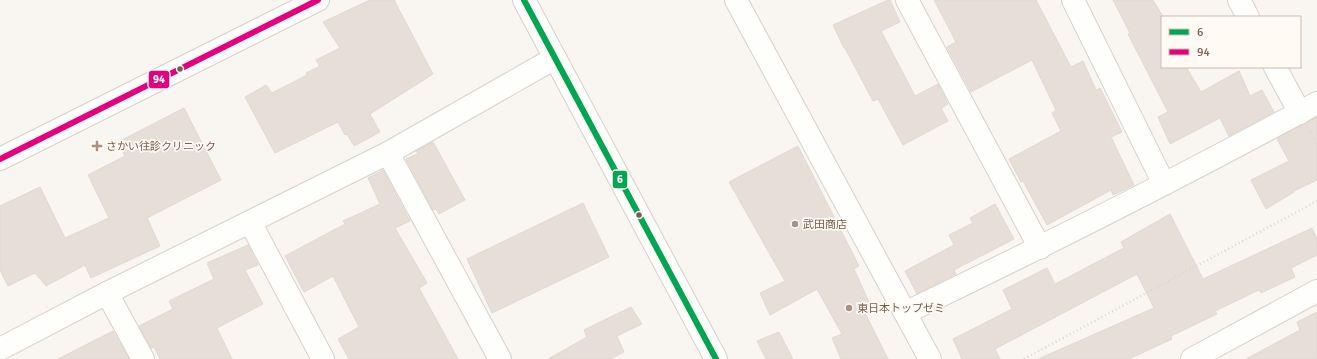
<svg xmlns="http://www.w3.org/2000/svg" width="1317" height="359" font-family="Signika,'Noto Sans JP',sans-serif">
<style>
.building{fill:#e6ded7;stroke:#e2d8d2}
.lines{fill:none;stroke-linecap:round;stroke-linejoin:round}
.minor-casing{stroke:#d7d1cb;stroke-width:24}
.path{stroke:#dcd5d0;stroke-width:2.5;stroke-dasharray:1 3;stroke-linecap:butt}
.minor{stroke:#fefefd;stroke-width:22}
.bus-1-casing{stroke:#fffaf3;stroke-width:9}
.bus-2-casing{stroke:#fffaf3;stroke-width:9}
.bus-1{stroke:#00a651;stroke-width:6}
.bus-2{stroke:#e5007d;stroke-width:6}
.bus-dot{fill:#7a5c4d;stroke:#fffaf3;stroke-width:1.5}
.poi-dot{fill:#a69286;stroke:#fffaf3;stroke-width:1.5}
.labels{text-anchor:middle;stroke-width:3.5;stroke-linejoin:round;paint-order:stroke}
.poi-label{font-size:11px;fill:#7a5c4d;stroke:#fffaf3;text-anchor:start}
.line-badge{stroke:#fffaf3;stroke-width:1.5}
.badge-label{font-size:11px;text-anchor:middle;font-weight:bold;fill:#fff}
</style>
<rect width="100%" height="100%" fill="#f9f5f0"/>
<g class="building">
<path d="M370,0H394L433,74L370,114L380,132L354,146L347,134L345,135L338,122L275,153L245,97L266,85L272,93L307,75L306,73L320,66L316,60L340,48L323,22Z"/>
<path d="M888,0H890L900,22L881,31L915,96L938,84L948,104L941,108L948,121L903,145L878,99L873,101L845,48H844L833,25Z"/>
<path d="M934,0H1036L1071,67L1083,61L1096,90L1100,88L1122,132L1111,137L1134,185L1113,195L1111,190L1047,225L1023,181L1021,182L1009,159L1061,131L1052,113L1056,110L1032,60L971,92L947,47L956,42Z"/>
<path d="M1113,0H1153L1162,15V67H1186L1201,92L1239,71L1250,96L1262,90L1274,112L1229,136L1220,118L1170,144L1158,117L1168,112L1128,34L1130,33Z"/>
<path d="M184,108L221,180L147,218L160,246L91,278L85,265L46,286L35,273L8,286L0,270V206L40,187L65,238L109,218L88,175L125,156L118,142Z"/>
<path d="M1317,117V180L1294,191V192L1266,209L1251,180L1289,161L1277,139Z"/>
<path d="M433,142L465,200L439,214L436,209L433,210L406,159L418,154L416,151Z"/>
<path d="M798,146L859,266L854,269L873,311L866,315L888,359H841L832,338L842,334L817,289L770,315L760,293L785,281L729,182Z"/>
<path d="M383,170L410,221L395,228L427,283L419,288L458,359H349L338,339L359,327L333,276L304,292L285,256L345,224L343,221L380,204L368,178Z"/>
<path d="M583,203L609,257L492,313L467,259Z"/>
<path d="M995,204L1014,239L954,270L956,274L917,294L905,271L954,245L949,235L973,223L970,218Z"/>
<path d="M1170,214L1203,279L1312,228L1317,239V255L1291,268L1295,277L1261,293L1259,290L1215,311L1217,314L1171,336L1172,339L1129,359H1038L1154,308L1137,274L995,349L1000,359H962L953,339L1012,309L1003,290L1047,268L1055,284L1124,248L1121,242Z"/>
<path d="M248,245L258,265L245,270L263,304L217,328L232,359H160L154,347L151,348L139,326L173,309L169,301L214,279L207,263Z"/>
<path d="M631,307L642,324L617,336L624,352L611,359H548L587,337L584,330Z"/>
<path d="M1317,312V359H1246L1300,330L1297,322Z"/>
<path d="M113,331L129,359H58Z"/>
<path d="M779,332L793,359H766L757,341Z"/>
</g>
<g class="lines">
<g class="minor-casing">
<g id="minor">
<path d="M524,0L716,359"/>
<path d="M736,0L930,359"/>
<path d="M907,0L1040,248"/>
<path d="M1073,0L1164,184"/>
<path d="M1239,0L1248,17"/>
<path d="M1275,67L1300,113"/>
<path d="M388,153L500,359"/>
<path d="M0,159L318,0"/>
<path d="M250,222L323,359"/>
<path d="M107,293L143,359"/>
<path d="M905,313C1044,246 1181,177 1317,103"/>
<path d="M0,349L107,293L388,153L555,58"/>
<path d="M1192,359L1317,291"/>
</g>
</g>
<g class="path">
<path d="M1310,132L1317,145"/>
<path d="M1024,359L1317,201"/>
</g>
<use href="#minor" class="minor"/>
<g class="bus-1-casing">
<path id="bus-1" d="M524,0L716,359"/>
</g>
<g class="bus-2-casing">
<path id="bus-2" d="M0,159L318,0"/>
</g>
<use href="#bus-1" class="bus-1"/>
<use href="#bus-2" class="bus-2"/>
</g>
<g class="bus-dot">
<circle cx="180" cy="69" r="3.5"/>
<circle cx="639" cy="215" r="3.5"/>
</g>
<g class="poi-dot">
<path d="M95 140h4v4h4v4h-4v4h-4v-4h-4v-4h4z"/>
<circle cx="795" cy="224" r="4"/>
<circle cx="849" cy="308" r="4"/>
</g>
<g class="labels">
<g class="poi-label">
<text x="106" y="150">さかい往診クリニック</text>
<text x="803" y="228">武田商店</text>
<text x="857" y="312">東日本トップゼミ</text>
</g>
</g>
<g class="line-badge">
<rect x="148" y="70" width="22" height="19" rx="4" fill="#e5007d"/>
<rect x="612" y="170" width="16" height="19" rx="4" fill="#00a651"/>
</g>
<g class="badge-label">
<text x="159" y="83">94</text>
<text x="620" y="183">6</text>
</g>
<rect x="1161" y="16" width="140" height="52" fill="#fffaf3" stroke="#cabbb1"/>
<rect x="1169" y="29" width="20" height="6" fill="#00a651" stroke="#cabbb1"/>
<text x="1197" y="36" font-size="12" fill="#7a5c4d">6</text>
<rect x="1169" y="49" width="20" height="6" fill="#e5007d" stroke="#cabbb1"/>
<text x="1197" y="56" font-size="12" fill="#7a5c4d">94</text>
</svg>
